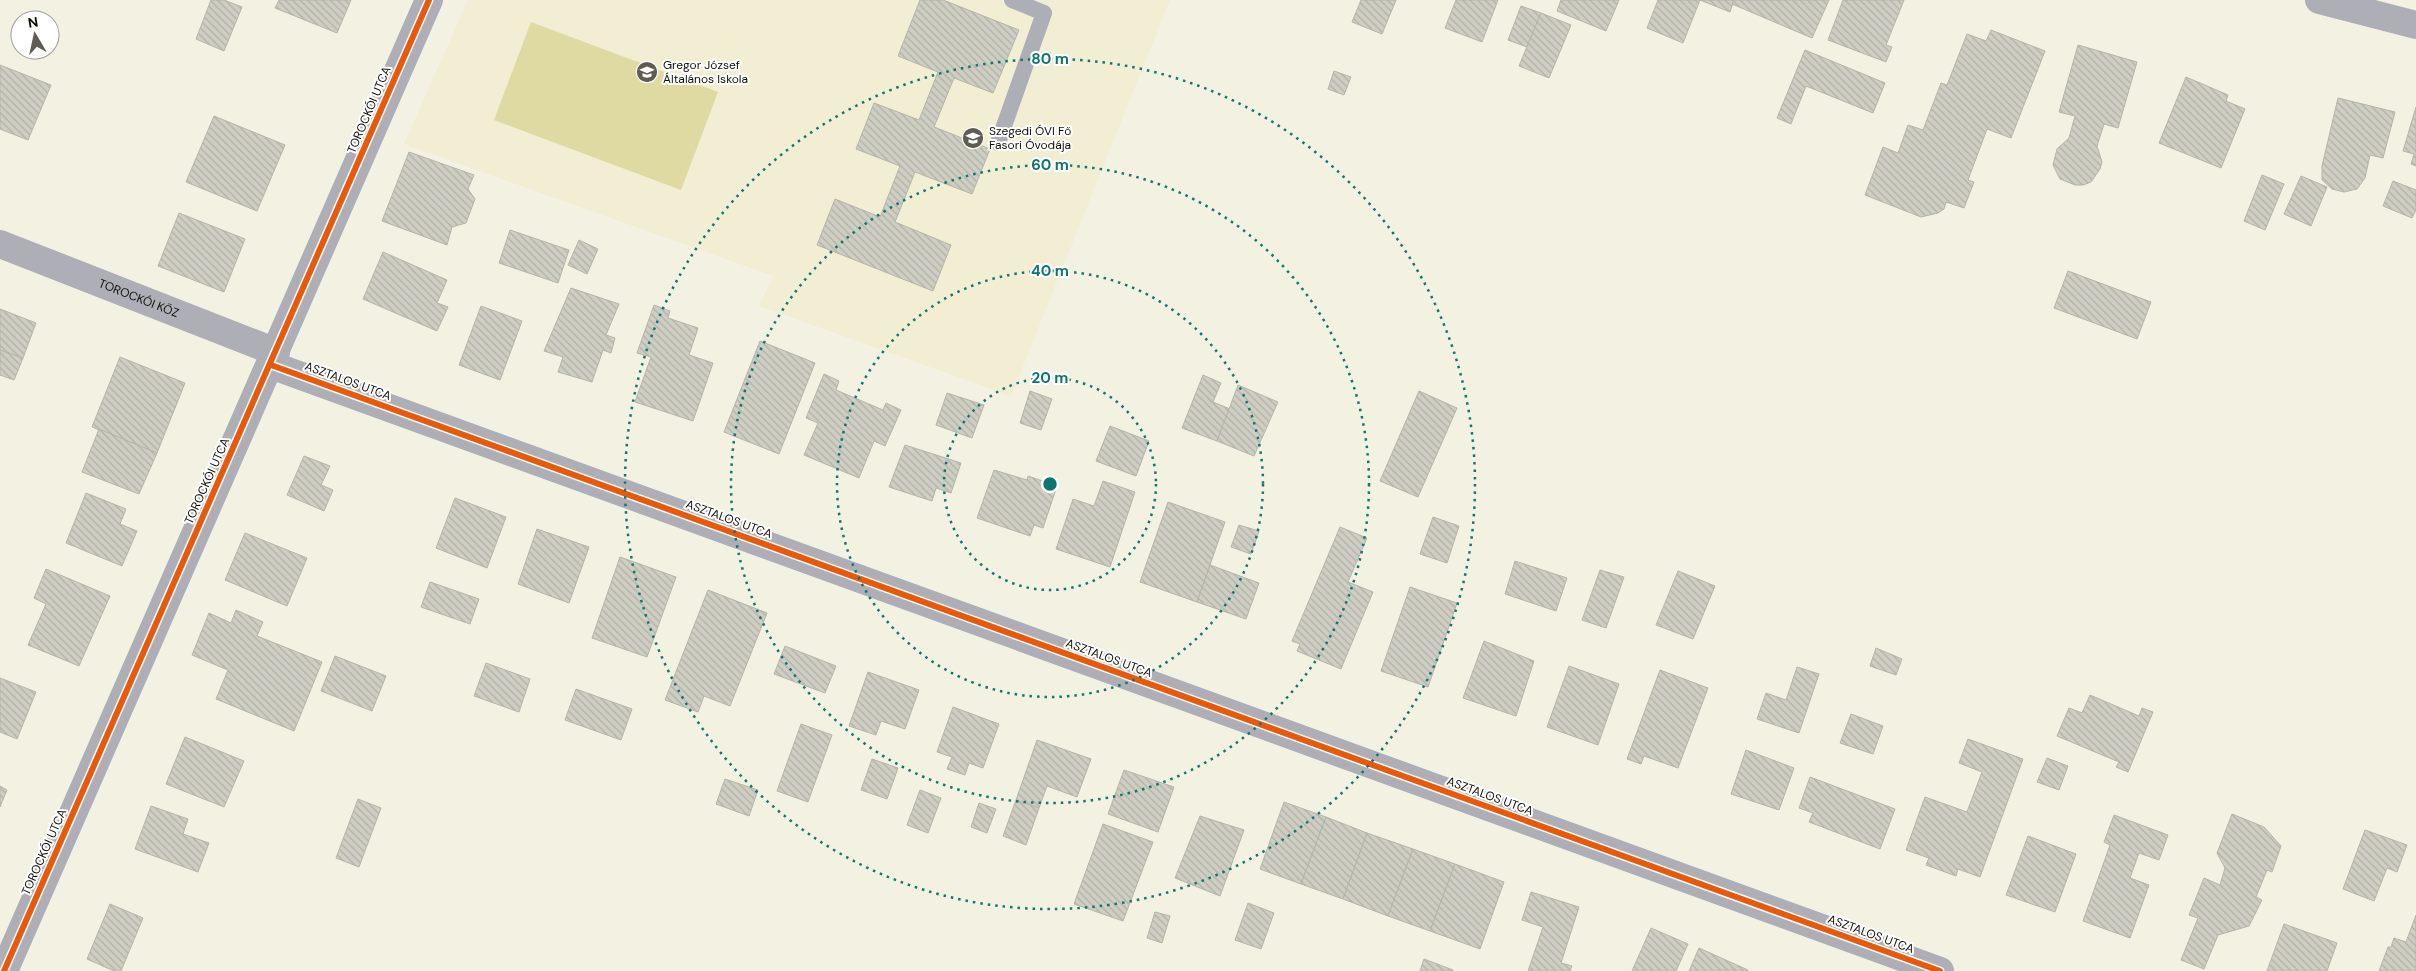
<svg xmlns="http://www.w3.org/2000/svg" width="2416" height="971" font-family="'DM Sans',sans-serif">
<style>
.built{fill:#f1eed4}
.garden{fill:#dfd9a2}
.building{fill:url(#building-back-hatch);stroke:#b5b4a8}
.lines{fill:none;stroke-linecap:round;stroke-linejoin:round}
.service{stroke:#aeaeb7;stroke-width:16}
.minor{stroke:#aeaeb7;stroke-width:28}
.tertiary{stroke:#aeaeb7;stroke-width:28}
.cycleway-casing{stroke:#fff;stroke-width:9}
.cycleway{stroke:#e8590c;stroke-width:6}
.ring{fill:none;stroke:#0f766e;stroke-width:2.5;stroke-dasharray:2.5 5}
.labels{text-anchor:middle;stroke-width:4;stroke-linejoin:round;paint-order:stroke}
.poi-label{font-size:12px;fill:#0f0e06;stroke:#fff;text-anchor:start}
.street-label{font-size:12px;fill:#0f0e06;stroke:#fff}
.centre{fill:#0f766e;stroke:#fff;stroke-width:2.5}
.ring-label{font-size:15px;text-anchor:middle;font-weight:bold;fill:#0f766e;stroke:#fff;stroke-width:4;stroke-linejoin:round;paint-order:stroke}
</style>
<defs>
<pattern id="building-back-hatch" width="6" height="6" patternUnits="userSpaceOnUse" patternTransform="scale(1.25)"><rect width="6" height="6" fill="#cfcec3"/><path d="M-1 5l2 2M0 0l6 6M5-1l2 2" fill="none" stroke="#b1b0a6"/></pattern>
</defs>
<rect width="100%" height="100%" fill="#f3f1e2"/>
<path class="built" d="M468,0H1170L1011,396L759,306L773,276L404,144Z"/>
<path class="garden" d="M531,22L718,92L681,190L494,120Z"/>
<g class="building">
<path d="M211,0H224L242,7L224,51L196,39Z"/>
<path d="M279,0H351L337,33L275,8Z"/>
<path d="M920,0H943L1019,30L993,93L954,78L934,127L990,149L972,194L915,172L895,222L951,245L933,291L817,245L835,199L880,217L900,166L856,149L874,103L919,120L938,72L898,56Z"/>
<path d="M1361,0H1396L1382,34L1352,22Z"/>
<path d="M1456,0H1498L1482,42L1445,28Z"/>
<path d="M1561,0H1619L1606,31L1557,11Z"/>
<path d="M1658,0H1700L1683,43L1647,28Z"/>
<path d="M1700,0H1734L1730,12Z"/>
<path d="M1734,0H1829L1812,38L1732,4Z"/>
<path d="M1843,0H1904L1886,45L1892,47L1886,62L1828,40Z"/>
<path d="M1521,6L1541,13L1527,47L1508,40Z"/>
<path d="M1541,13L1571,25L1549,78L1519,66Z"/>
<path d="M1991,30L2045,51L2011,138L1987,129L1968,180L1974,182L1964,208L1946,202L1944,209L1938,213L1921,217L1865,195L1883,147L1898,153L1908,125L1923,130L1941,83L1947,85L1967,34L1986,41Z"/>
<path d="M2078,45L2137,62L2118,128L2104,124L2097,146L2102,162L2100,169L2091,182L2083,185H2075L2060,179L2053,165L2057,149L2069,138L2075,116L2059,112Z"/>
<path d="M1805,50L1885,83L1873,113L1806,86L1791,124L1777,118Z"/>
<path d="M0,65L51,85L28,140L0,129Z"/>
<path d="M1334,71L1351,77L1344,95L1328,89Z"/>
<path d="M2186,77L2228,95L2226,101L2245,109L2221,168L2159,143Z"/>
<path d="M2338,98L2395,112L2383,158L2370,155L2365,178L2357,189L2344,192L2332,189L2322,180V166Z"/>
<path d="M2416,107V166L2411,164L2414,154L2403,151Z"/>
<path d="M214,116L285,145L257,211L186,182Z"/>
<path d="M409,152L474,175L468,189L475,199L466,223L452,227L447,245L382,221Z"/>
<path d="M2262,175L2284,184L2265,230L2244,221Z"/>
<path d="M2301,176L2327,187L2311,226L2284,214Z"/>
<path d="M2393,181L2416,190V210L2412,218L2383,206Z"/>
<path d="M179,213L245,239L224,292L158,266Z"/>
<path d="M510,230L569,250L558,283L499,263Z"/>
<path d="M579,240L598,249L587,274L568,265Z"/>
<path d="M383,252L447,280L437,303L448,307L437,331L363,299Z"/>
<path d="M2068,271L2151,302L2137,339L2054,308Z"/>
<path d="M571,288L619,304L606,335L615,338L611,353L603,350L592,382L558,372L563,357L544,351Z"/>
<path d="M654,305L670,311L668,318L698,328L689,355L713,363L693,421L635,402L651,357L637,353Z"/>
<path d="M481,306L522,321L500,380L459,365Z"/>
<path d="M0,309L36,323L23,358L0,350Z"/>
<path d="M760,341L815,363L779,454L724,432Z"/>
<path d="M0,350L23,358L14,380L0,375Z"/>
<path d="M120,357L185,383L157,453L92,427Z"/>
<path d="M824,374L839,381L836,390L883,410L886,403L901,410L885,446L874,441L859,478L804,455L818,423L806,418Z"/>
<path d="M1203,375L1221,383L1213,402L1230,409L1217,441L1182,428Z"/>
<path d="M1238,385L1278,402L1254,456L1217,441Z"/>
<path d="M1030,391L1052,399L1041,430L1020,423Z"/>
<path d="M1419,391L1457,408L1418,497L1380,481Z"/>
<path d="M947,393L984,405L972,438L936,425Z"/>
<path d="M1110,426L1149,441L1136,476L1096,461Z"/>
<path d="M99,429L157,453L139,494L82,472Z"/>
<path d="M905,445L961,463L951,493L936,488L932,501L889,487Z"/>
<path d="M304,456L330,466L321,485L333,490L324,511L287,495Z"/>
<path d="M994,470L1027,480L1028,476L1057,486L1043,528L1034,525L1030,536L977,518Z"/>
<path d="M1103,481L1135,492L1110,567L1056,549L1073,499L1094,506Z"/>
<path d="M86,493L126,509L120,524L137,531L122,566L66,543Z"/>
<path d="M455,498L506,517L487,568L436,548Z"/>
<path d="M1168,502L1225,522L1197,602L1140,582Z"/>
<path d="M1433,517L1459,526L1447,563L1420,554Z"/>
<path d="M1239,525L1259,531L1251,554L1231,547Z"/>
<path d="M1340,527L1367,538L1348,582L1373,592L1341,669L1297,651L1300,644L1292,641Z"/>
<path d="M537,529L589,547L569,603L518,584Z"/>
<path d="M245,533L307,558L287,606L225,580Z"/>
<path d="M620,557L676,577L647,657L592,638Z"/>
<path d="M1515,561L1567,578L1556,611L1505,594Z"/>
<path d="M1210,565L1259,583L1246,619L1197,602Z"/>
<path d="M46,569L110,596L79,666L28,645L46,604L34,598Z"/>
<path d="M1600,570L1624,577L1606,628L1582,620Z"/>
<path d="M1678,571L1715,586L1693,639L1656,625Z"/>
<path d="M430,582L479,599L470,624L421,607Z"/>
<path d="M1410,587L1457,603L1428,687L1381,671Z"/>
<path d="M708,590L767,613L730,706L704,696L698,712L665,700Z"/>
<path d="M236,610L263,622L257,636L322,662L294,731L216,699L228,670L192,655L209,613L231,623Z"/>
<path d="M1484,641L1534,661L1516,716L1463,698Z"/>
<path d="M785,646L836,666L825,693L774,674Z"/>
<path d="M1876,648L1902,659L1896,675L1870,666Z"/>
<path d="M335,656L386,676L372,711L321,691Z"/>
<path d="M486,663L530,679L519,712L474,696Z"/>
<path d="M1569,666L1619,684L1598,745L1547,727Z"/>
<path d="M1797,667L1819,674L1799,733L1757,719L1766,693L1786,700Z"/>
<path d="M1660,670L1708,688L1678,768L1644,756L1641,764L1627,759Z"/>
<path d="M868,672L919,690L905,729L881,721L876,735L849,726Z"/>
<path d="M0,678L36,692L17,739L0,732Z"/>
<path d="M576,689L632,709L621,740L565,720Z"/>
<path d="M2090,695L2139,716L2142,708L2153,712L2128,772L2116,767L2119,762L2057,736L2069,708L2082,713Z"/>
<path d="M953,707L999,724L983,768L969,763L965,775L947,769L952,757L937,752Z"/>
<path d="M1851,714L1883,726L1873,754L1840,743Z"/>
<path d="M801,724L832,735L808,802L777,791Z"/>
<path d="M185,737L244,761L224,807L166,784Z"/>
<path d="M1968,739L2023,759L1980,877L1958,869L1956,876L1926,865L1929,858L1906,850L1925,797L1967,812L1982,772L1959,763Z"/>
<path d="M1037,740L1091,759L1077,797L1047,786L1039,808L1016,800Z"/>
<path d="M1746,750L1794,768L1779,810L1731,794Z"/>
<path d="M2047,758L2068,766L2059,790L2037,782Z"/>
<path d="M872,759L898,768L887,799L861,790Z"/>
<path d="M1124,770L1174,787L1158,832L1108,814Z"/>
<path d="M1810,777L1895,809L1880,849L1809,822L1813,813L1799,808Z"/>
<path d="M725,779L758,790L749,816L716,804Z"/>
<path d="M0,786L7,790L0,807Z"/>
<path d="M920,790L941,798L928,833L907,825Z"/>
<path d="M358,799L381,808L359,867L336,858Z"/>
<path d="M1016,800L1039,808L1026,845L1003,836Z"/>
<path d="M1284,802L1326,817L1301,884L1260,869Z"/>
<path d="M979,803L996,809L987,833L971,827Z"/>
<path d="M151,806L188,819L183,834L209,843L198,872L135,849Z"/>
<path d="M2232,814L2264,827L2281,846L2272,872L2267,870L2256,897L2262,900L2249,926L2218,935L2204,969L2181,960L2198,918L2189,915L2204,878L2220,885L2225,868L2217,853Z"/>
<path d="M2114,815L2168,835L2159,860L2139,853L2130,878L2149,885L2130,938L2083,921L2110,845L2104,842Z"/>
<path d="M1200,816L1244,830L1220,896L1175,878Z"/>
<path d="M1326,817L1367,833L1343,899L1301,884Z"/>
<path d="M1103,824L1153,842L1123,921L1074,904Z"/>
<path d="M2365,830L2407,845L2397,872L2387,868L2374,901L2343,889Z"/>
<path d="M1367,833L1413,849L1388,916L1343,899Z"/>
<path d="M2028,836L2076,854L2055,912L2006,895Z"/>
<path d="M1413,849L1455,864L1430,931L1388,916Z"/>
<path d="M1455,864L1504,882L1480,949L1430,931Z"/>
<path d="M1531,892L1579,907L1561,963L1572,966L1570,971H1528L1543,927L1522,920Z"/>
<path d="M1248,903L1274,913L1261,949L1235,940Z"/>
<path d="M110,904L143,918L121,971H114L87,959Z"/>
<path d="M1155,912L1170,916L1162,943L1147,938Z"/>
<path d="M2416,915V971H2379L2388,947H2391L2394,938L2406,942Z"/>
<path d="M2284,924L2337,943L2327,971H2267Z"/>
<path d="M1651,928L1688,944L1676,971H1632Z"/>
<path d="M1699,948L1748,970L1747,971H1689Z"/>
<path d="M1424,959L1453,970V971H1420Z"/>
</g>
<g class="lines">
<path class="service" d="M998,143L1044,13L1012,0"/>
<g class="minor">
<path id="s1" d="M0,244L276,352"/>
<path d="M271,365L1940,971"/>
<path d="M4,971L429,0"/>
</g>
<path class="tertiary" d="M2319,0L2416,25"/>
<g class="cycleway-casing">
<g id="cycleway">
<path d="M271,365L1940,971"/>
<path d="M4,971L429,0"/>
</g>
</g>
<use href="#cycleway" class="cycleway"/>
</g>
<g class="ring">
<circle cx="1050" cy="484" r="106"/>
<circle cx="1050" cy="484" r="213"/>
<circle cx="1050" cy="484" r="319"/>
<circle cx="1050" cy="484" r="425"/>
</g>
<defs>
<g id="school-disc" transform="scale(1.125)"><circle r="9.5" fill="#5f5d53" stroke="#fff"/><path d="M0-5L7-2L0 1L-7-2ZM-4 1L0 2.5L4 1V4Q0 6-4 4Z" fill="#fff"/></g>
</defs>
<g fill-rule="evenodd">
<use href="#school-disc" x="647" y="72"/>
<use href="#school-disc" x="973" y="138"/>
</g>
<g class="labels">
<g class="poi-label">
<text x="663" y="69">Gregor József<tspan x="663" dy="14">Általános Iskola</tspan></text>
<text x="989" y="135">Szegedi ÓVI Fő<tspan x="989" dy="14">Fasori Óvodája</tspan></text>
</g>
<g class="street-label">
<text transform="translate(369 110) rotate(-67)" y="4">TOROCKÓI UTCA</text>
<text dy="4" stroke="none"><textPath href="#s1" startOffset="149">TOROCKÓI KÖZ</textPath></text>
<text transform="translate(348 381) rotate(20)" y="4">ASZTALOS UTCA</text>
<text transform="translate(207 481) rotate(-66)" y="4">TOROCKÓI UTCA</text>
<text transform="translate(729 519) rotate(20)" y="4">ASZTALOS UTCA</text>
<text transform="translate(1109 658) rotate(20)" y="4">ASZTALOS UTCA</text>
<text transform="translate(1490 796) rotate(20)" y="4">ASZTALOS UTCA</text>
<text transform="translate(44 852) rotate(-66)" y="4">TOROCKÓI UTCA</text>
<text transform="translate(1871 934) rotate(20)" y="4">ASZTALOS UTCA</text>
</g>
</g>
<circle cx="1050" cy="484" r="8" class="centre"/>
<g class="ring-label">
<text x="1050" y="64">80 m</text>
<text x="1050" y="170">60 m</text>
<text x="1050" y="276">40 m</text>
<text x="1050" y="383">20 m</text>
</g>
<g transform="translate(35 35) rotate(351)"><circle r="24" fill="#ffffff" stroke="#9f9f9b"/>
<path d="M0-4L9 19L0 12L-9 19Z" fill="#5f5d53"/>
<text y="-8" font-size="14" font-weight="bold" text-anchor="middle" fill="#0f0e06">N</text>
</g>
</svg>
